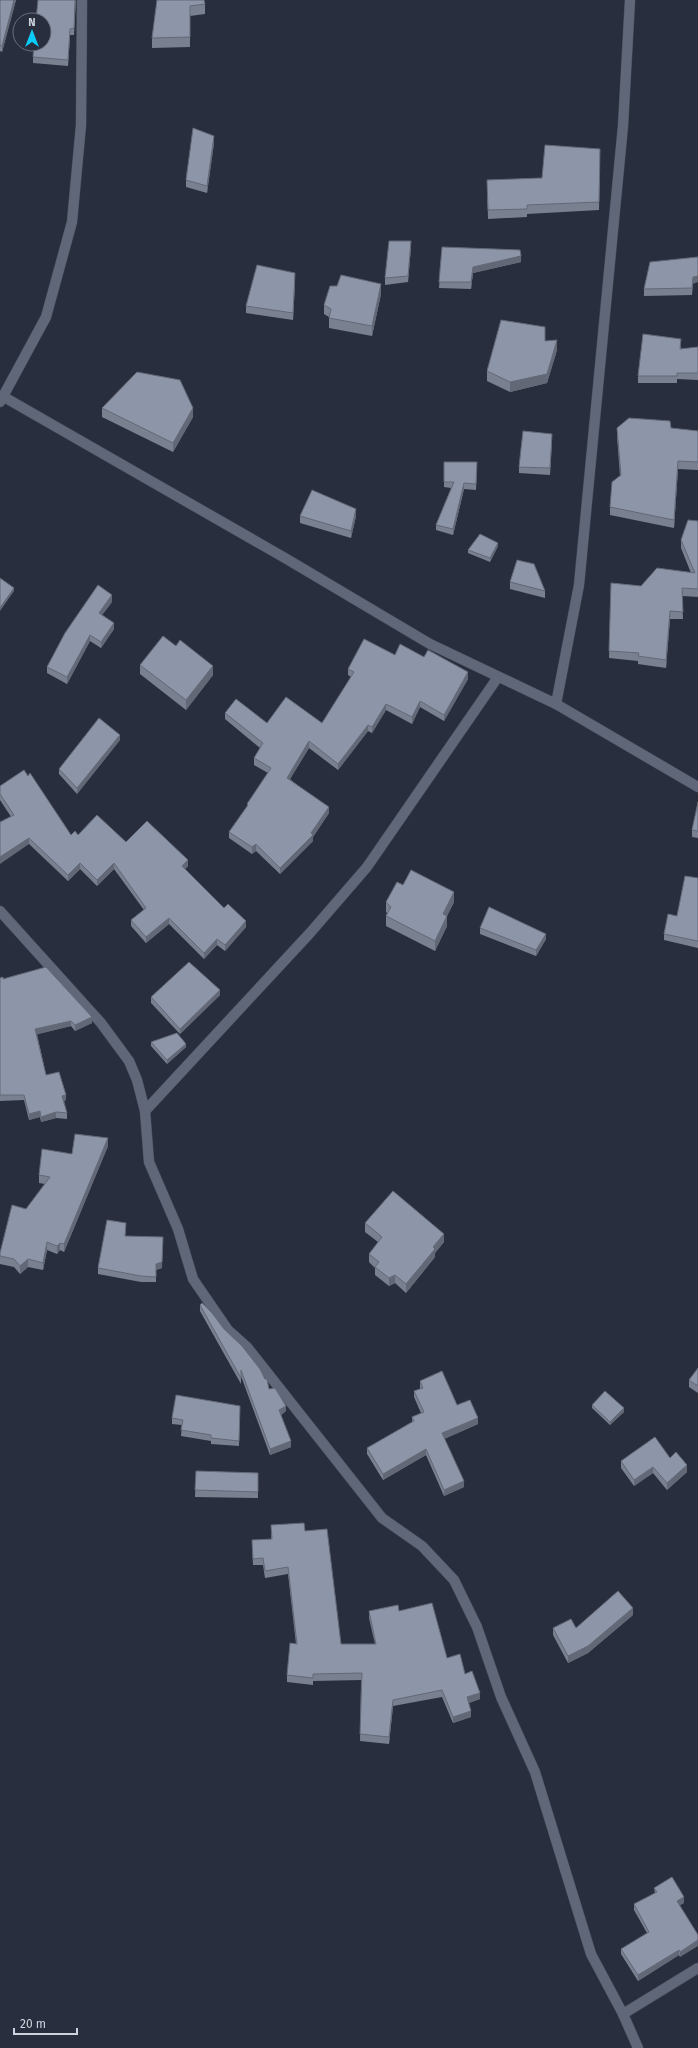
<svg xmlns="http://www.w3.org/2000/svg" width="698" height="2048" font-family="'Fira Sans',sans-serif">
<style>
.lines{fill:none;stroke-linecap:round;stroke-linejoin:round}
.minor-casing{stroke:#464b58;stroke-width:11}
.secondary-casing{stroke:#464b58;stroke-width:11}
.minor{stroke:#606778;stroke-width:10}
.secondary{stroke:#606778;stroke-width:10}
.wall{fill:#798090}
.shaded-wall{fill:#636876}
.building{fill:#8d95a8;stroke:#636876}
</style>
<rect width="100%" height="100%" fill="#282e3d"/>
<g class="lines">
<g class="minor-casing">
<g id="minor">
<path d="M4,397L285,558L430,644L556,704L698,787"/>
<path d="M556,704L579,585L623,126L630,0"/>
<path d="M0,911L101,1023L129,1061L137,1080L145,1111L149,1162L178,1229L193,1279L228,1330L247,1347L382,1518L422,1546L454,1580L477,1627L501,1697L535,1772L591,1954L623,2014L638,2048"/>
<path d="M145,1111L310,933L367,867L498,677"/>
<path d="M623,2014L698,1968"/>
</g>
</g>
<g class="secondary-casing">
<path id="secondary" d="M0,402L46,317L72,222L81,125L82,0"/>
</g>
<use href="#minor" class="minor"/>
<use href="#secondary" class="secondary"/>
</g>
<g class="wall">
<path d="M0,0H16L2,52L0,51Z"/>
<path d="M76,0L74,35H70L68,66L33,63V57Z"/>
<path d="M157,0L205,4V14L190,16V47L152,48V38Z"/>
<path d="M214,143L207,193L186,187V180Z"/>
<path d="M600,158L599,210L527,214V217L488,219L487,180L542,178Z"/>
<path d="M411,247L408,282L385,285V278Z"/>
<path d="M442,247L521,262L473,273L471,289L439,288Z"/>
<path d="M295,280L293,320L246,313V306Z"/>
<path d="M693,284L692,295L644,296V289Z"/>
<path d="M337,286L381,294L372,336L329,328V317L324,314V305Z"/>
<path d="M545,341L557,350L547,383L510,392L487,381V371Z"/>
<path d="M681,346V349L698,347V380L677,379V383H638V376Z"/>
<path d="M102,408L193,417L173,452L102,417Z"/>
<path d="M617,428H671L698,431V470L678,469L674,528L610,515V507L620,476L617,436Z"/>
<path d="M552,441L550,475L519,473V467Z"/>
<path d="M444,462L477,468L476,490L464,489L453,535L436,530V525L451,488L444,487Z"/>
<path d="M300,516H356L351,538L300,523Z"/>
<path d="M698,521V597L682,596L683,619H670L666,668L638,664V661L609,658L611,583L641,586L691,573L681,548V540Z"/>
<path d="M498,546L490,562L468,553V550Z"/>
<path d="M510,582L545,591V598L510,589Z"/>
<path d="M112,602L102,615L114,629L101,648L90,641L67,684L47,673V667Z"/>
<path d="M395,655L424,657L468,679L444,721L420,707L412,724L386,710L372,733L368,731L338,770L309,748L290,779L329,813L313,837V841L280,874L256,851L252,854L229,838V832L247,807V804L268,773L254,765V758L260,748L225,719V713L267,723H322L351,677L348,675V669Z"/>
<path d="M140,665L213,675L186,710L140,674Z"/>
<path d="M120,740L77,794L59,774V769Z"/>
<path d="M0,786L71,835H78L126,842L188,866L185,869L224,908L246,927L225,951L217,945L204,959L169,924L146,943L131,926V920L144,910L114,869L97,886L80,869L68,881L29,844L0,800Z"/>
<path d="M698,802V838L692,837V830Z"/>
<path d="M698,878V948L664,940V934L677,916Z"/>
<path d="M403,885L454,902L447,916V926L435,951L386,926V916L387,913L386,912V902Z"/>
<path d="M480,928L546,939L536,956L480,934Z"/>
<path d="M0,978L3,979L92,1023L75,1031L71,1026L37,1034L46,1075L66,1100L64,1101L67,1113V1119L56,1118L41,1122L40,1117L29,1120L24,1100L0,1101Z"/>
<path d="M220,995L180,1034L151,1003V997Z"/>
<path d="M151,1042L186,1047L167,1064L151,1046Z"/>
<path d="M108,1146L64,1252L60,1250L57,1254L47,1250L43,1270L28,1267L20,1274L14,1267L0,1264V1253L26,1209L45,1184L39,1183V1175L72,1154Z"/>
<path d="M365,1223L444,1242L435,1253V1257L406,1293L395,1283L389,1286L375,1275V1268L369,1262V1254L378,1242L365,1232Z"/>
<path d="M126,1229L125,1236L162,1268L156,1270V1282H141L98,1274V1268Z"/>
<path d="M200,1305L224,1329L286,1411L281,1415L291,1447L270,1455L241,1376V1384L200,1311Z"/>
<path d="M698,1368V1393L689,1387V1380Z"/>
<path d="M420,1381L457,1405L478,1424L444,1439L464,1487L444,1496L426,1455L383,1480L367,1454V1448L412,1422V1417L421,1413L414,1397V1391L420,1389Z"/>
<path d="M592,1405L624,1412L610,1425L592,1408Z"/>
<path d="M240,1406L239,1446L211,1444V1441L181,1436L182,1425L172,1424V1418Z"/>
<path d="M670,1458L687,1472L667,1490L653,1473L634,1486L621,1468V1461Z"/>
<path d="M196,1471L258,1473V1498L195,1497Z"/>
<path d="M271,1525L305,1531L341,1644H375L369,1618V1611H399L447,1658L465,1674L480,1699L468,1703L471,1717L453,1723L442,1697L393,1706L389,1744L360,1741L361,1680L313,1681V1685L287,1682V1675L296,1644L288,1574L265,1578L263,1565H253L252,1540L271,1539Z"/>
<path d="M633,1615L588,1653L568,1663L553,1635V1628H576Z"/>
<path d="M654,1888L684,1903L679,1905L698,1935L680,1957L679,1955L638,1981L621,1954V1949L647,1933L634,1910V1904L655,1893Z"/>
</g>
<g class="shaded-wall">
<path d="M14,0H16L2,52V46Z"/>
<path d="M70,29V35L68,66V60Z"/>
<path d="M214,136V143L207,193V186Z"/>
<path d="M411,241V247L408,282V276Z"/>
<path d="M521,256V262L473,273L471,289V282L473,267Z"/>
<path d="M295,273V280L293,320V313Z"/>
<path d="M698,276V282L693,284L692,295L693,277Z"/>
<path d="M381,284V294L372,336V326Z"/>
<path d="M557,340V350L547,383L510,392V382Z"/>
<path d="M193,408V417L173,452V443Z"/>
<path d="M678,461V469L674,528V520Z"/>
<path d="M464,483V489L453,535V529Z"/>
<path d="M356,509V516L351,538V531Z"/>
<path d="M498,543V546L490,562V558Z"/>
<path d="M14,588V591L0,611V608Z"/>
<path d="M112,595V602L99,619V613Z"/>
<path d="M670,611V619L666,668V660Z"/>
<path d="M114,623V629L101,648V642Z"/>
<path d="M90,635V641L67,684V677Z"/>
<path d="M213,666V675L186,710V700Z"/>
<path d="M468,672V679L444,721V715Z"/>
<path d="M420,701V707L412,724V717Z"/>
<path d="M386,704V710L372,733V727Z"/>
<path d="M368,725V731L338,770V764Z"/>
<path d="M120,735V740L77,794V788Z"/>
<path d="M309,741V748L287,784V778Z"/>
<path d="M329,807V813L313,837V841L280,874V868L311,833Z"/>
<path d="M29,838V844L0,864V857Z"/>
<path d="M256,844V851L252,854V847Z"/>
<path d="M188,860V866L182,872V866Z"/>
<path d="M80,863V869L68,881V875Z"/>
<path d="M114,863V869L97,886V880Z"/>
<path d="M454,892V902L443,924V914Z"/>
<path d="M447,916V926L435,951V941Z"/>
<path d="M169,918V924L146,943V937Z"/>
<path d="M246,921V927L225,951V945Z"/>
<path d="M546,934V939L536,956V950Z"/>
<path d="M217,939V945L204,959V953Z"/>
<path d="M220,990V995L180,1034V1029Z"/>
<path d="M92,1017V1023L75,1031V1025Z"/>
<path d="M71,1021V1026L35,1035V1029Z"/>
<path d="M186,1044V1047L167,1064V1060Z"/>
<path d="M66,1095V1100L62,1101V1096Z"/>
<path d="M40,1111V1117L29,1120V1114Z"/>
<path d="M56,1112V1118L41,1122V1117Z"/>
<path d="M108,1138V1146L64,1252V1244Z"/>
<path d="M444,1234V1242L435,1253V1257L406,1293V1284L433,1247Z"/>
<path d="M163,1237L162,1268L156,1270V1264Z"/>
<path d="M47,1242V1250L43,1270V1263Z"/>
<path d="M60,1243V1250L57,1254V1246Z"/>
<path d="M28,1259V1267L20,1274V1266Z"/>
<path d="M395,1275V1283L389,1286V1278Z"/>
<path d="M286,1406V1411L279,1416V1410Z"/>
<path d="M624,1408V1412L610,1425V1422Z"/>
<path d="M478,1418V1424L442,1440V1433Z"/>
<path d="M291,1441V1447L270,1455V1449Z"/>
<path d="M426,1449V1455L383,1480V1474Z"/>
<path d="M687,1465V1472L667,1490V1483Z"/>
<path d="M653,1467V1473L634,1486V1480Z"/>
<path d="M464,1481V1487L444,1496V1490Z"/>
<path d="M633,1608V1615L588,1653L568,1663V1656Z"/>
<path d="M480,1693V1699L467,1704V1697Z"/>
<path d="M393,1700V1706L389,1744V1737Z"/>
<path d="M471,1711V1717L453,1723V1717Z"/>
<path d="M684,1897V1903L677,1907V1901Z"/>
<path d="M698,1940V1946L680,1957V1952Z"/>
<path d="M679,1950V1955L638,1981V1975Z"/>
</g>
<g class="building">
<path d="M0,0H14L2,46L0,45Z"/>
<path d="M38,0H75L74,28L70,29L68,60L33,57L34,44H44V20H36Z"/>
<path d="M157,0H204L205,4L190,6V37L152,38Z"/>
<path d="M193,128L214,136L207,186L186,180Z"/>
<path d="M545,145L600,149L599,202L527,205V209L488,210L487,180L542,178Z"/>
<path d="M389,241H411L408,276L385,278Z"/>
<path d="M442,247L520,250L521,256L473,267L471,282H439Z"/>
<path d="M698,257V276L693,277L692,288L644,289L650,262Z"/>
<path d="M257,265L295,273L293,313L246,306Z"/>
<path d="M341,275L381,284L372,326L329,318L331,309L324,305L330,286H337Z"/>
<path d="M501,320L545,327V341L557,340L547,374L510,382L487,371Z"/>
<path d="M643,334L681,339L680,349L698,347V373H677V376H638Z"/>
<path d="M137,372L180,380L193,408L173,443L102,408Z"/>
<path d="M629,418L670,421L671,428L698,431V462L678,461L674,520L610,507L612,482L621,475L617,428Z"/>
<path d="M523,431L552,434L550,468L519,467Z"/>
<path d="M444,462H477L476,484L464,483L453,529L436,525L454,482H444Z"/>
<path d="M312,490L356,509L351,531L300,516Z"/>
<path d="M688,520L698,521V589L682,588L683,612L670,611L666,660L638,656L639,653L609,651L611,583L641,586L657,568L695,573L681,540Z"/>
<path d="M480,534L498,543L490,558L468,550Z"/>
<path d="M517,560L534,564L545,591L510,582Z"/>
<path d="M0,578L14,588L0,608Z"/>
<path d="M98,585L112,595L99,613L114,623L101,642L90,635L67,677L47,667L65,633Z"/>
<path d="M163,636L176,646L180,640L213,666L186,700L140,665Z"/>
<path d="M364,639L395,655L400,644L424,657L428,650L468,672L444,715L420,701L412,717L386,704L372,727L368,725L338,764L309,741L287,778L329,807L311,833L313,835L280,868L256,844L252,847L229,832L248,805L247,804L271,768L254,758L263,743L225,713L236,699L267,723L286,697L322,723L354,672L348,669Z"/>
<path d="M99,718L120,735L77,788L59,769Z"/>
<path d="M24,770L28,776L30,773L71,835L75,831L78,835L97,815L126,842L147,821L188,860L182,866L224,908L228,904L246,921L225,945L217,939L204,953L169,918L146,937L131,920L146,908L114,863L97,880L80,863L68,875L29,838L0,857V822L14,815L0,794V786Z"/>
<path d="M698,802V831L692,830Z"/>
<path d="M411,870L454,892L443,914L447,916L435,941L386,916L391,907L386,902L397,882L403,885Z"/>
<path d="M685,876L698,878V941L664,934L668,914L677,916Z"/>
<path d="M489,907L546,934L536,950L480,928Z"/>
<path d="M189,962L220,990L180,1029L151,997Z"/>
<path d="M46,967L92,1017L75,1025L71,1021L35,1029L46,1075L59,1072L66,1095L62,1096L67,1113L56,1112L41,1117L40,1111L29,1114L24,1095H0V978L3,977V979Z"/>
<path d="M177,1033L186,1044L167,1060L151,1042Z"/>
<path d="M75,1134L108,1138L64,1244L60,1243L57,1246L47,1242L43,1263L28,1259L20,1266L14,1259L0,1256V1253L12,1205L26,1209L50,1177L39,1175L42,1149L72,1154Z"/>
<path d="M393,1191L444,1234L433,1247L435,1249L406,1284L395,1275L389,1278L375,1267L379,1262L369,1254L382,1237L365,1223Z"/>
<path d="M107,1220L126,1223L125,1236L163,1237L162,1262L156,1264V1277L141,1276L98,1268Z"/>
<path d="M202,1303L212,1313L224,1329L242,1346L260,1369L265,1379H267L269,1389L275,1388L286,1406L279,1410L291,1441L270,1449L241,1370V1378L200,1305Z"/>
<path d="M698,1368V1386L689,1380Z"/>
<path d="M442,1371L457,1405L470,1400L478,1418L442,1433L464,1481L444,1490L426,1449L383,1474L367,1448L414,1421L412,1417L424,1412L414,1391L423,1388L420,1381Z"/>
<path d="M605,1391L624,1408L610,1422L592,1405Z"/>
<path d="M176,1395L240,1406L239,1441L211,1438V1435L181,1430L183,1420L172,1418Z"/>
<path d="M655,1437L670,1458L676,1452L687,1465L667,1483L653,1467L634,1480L621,1461Z"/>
<path d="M196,1471L258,1473V1492L195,1490Z"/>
<path d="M304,1523L305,1531L327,1529L341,1644H376L369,1611L398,1605L399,1611L432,1603L447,1658L460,1654L465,1674L472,1671L480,1693L467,1697L471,1711L453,1717L442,1690L393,1700L389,1737L360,1734L362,1673L313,1674V1678L287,1675L290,1643L297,1644L288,1567L265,1571L263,1558L253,1559L252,1540L272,1539L271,1525Z"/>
<path d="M618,1591L633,1608L588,1646L568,1656L553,1628L571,1619L576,1628Z"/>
<path d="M672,1877L684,1897L677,1901L698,1935V1940L680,1952L679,1950L638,1975L621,1949L649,1932L634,1904L657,1892L654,1888Z"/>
</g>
<g transform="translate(32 32)"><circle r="19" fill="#282e3d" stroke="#6a707d"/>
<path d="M0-3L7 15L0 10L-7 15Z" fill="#0ccafa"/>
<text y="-6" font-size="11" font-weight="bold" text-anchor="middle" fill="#ced2dc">N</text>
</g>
<path d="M14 2028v6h63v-6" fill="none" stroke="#ced2dc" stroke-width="2"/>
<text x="20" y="2028" font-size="12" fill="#ced2dc" stroke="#282e3d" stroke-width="3" paint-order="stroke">20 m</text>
</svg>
